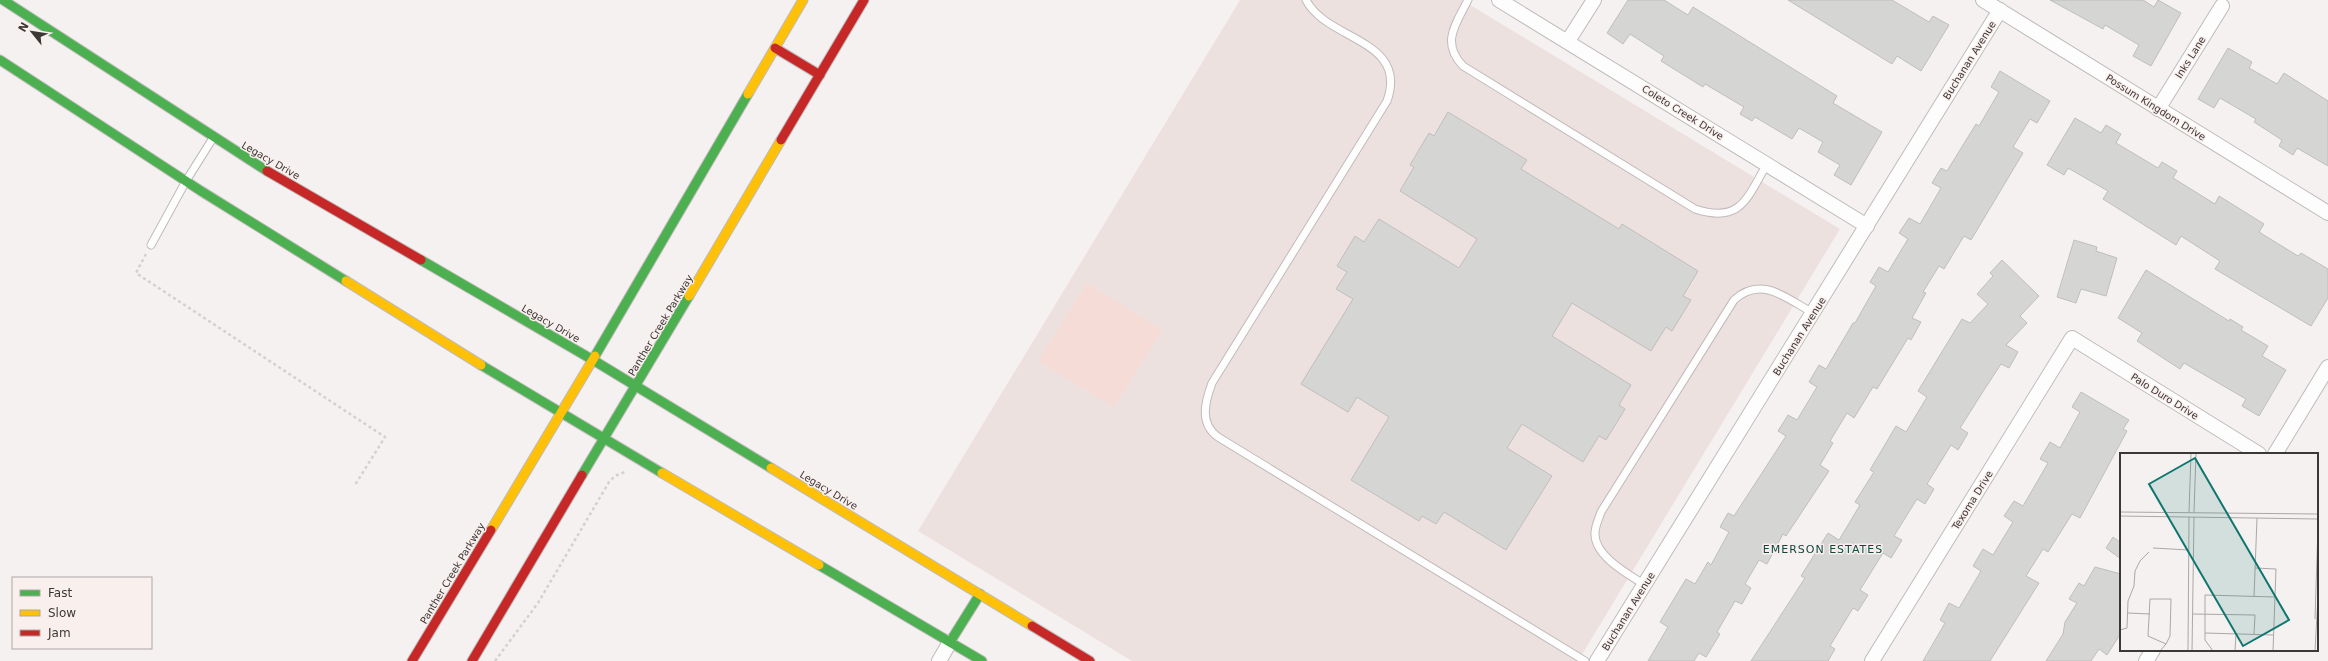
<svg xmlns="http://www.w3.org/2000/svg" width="2328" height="661" font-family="'DejaVu Sans',sans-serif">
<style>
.built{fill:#ede1df}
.green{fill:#f6dcd7}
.building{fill:#d5d5d4;stroke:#bfbebe}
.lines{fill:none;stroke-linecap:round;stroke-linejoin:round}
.lane-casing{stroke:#bfbbbb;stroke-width:9}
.street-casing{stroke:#bfbbbb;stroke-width:16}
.fast-casing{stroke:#bfbbbb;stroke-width:11}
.slow-casing{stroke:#bfbbbb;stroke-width:11}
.jam-casing{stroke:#bfbbbb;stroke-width:11}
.path{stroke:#d2d1d1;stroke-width:2.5;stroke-dasharray:3 3;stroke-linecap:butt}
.lane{stroke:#fefdfd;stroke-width:7}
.street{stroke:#fefdfd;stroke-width:14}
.fast{stroke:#4caf50;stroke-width:9}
.slow{stroke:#ffc107;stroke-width:9}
.jam{stroke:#c62828;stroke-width:9}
.labels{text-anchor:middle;stroke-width:3;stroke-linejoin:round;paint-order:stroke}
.street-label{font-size:10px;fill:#3c3837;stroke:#f9f0ee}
.neighbourhood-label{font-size:11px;letter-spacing:1px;fill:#0c4840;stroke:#f9f0ee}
.inset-road{fill:none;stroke:#aca7a7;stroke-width:1}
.view{fill:#0f766e;fill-opacity:0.15;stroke:#0f766e;stroke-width:2}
.inset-edge{fill:none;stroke:#3c3837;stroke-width:2}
</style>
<rect width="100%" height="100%" fill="#f6f1f1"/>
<path class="built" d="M1240,0H1462L1840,229L1578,661H1132L918,531Z"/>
<path class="green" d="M1087,283L1162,330L1114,407L1038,361Z"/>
<g class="building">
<path d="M1628,0H1664L1688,15L1693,7L1837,96L1833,103L1882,132L1851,185L1834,175L1840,165L1818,152L1823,142L1799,128L1792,139L1755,117L1752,121L1740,114L1744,107L1705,84L1703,87L1661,61L1664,56L1630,34L1623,44L1607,33Z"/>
<path d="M1788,0H1892L1929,22L1933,16L1949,25L1921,71L1897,56L1892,64Z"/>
<path d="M2050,0H2143L2154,7L2158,0L2181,13L2151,66L2133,56L2139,45L2105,25L2103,29Z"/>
<path d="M2228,48L2252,62L2249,68L2277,84L2284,73L2328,101V166L2297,148L2293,155L2279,146L2282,140L2254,122L2256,119L2220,98L2214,108L2198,99Z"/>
<path d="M2000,71L2050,101L2037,123L2030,119L2013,147L2023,153L1971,240L1964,236L1944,269L1939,266L1923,292L1926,293L1912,318L1921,322L1911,340L1908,338L1877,389L1873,387L1854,418L1847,413L1830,441L1833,443L1820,465L1829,471L1786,536L1783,534L1767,564L1759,560L1745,584L1751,588L1742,604L1735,601L1717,632L1720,634L1706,657L1699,653L1694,661H1648L1668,627L1660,622L1686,579L1695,584L1708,562L1711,565L1729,532L1720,527L1728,513L1734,516L1786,436L1778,431L1788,415L1797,420L1817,387L1809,382L1819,365L1826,369L1853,323H1855L1876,286L1870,282L1879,267L1888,272L1908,239L1899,233L1909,218L1920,224L1941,188L1932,183L1941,168L1947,171L1976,124L1979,126L1999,92L1991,87Z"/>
<path d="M1448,112L1527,160L1521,169L1619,229L1622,224L1698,271L1683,296L1691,300L1672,331L1666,327L1651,351L1572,303L1552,336L1631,385L1619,405L1625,409L1606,440L1599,436L1583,462L1522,424L1507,448L1552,476L1506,550L1444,512L1436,524L1422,516L1419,521L1351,480L1389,417L1357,397L1348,412L1301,384L1353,299L1336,289L1347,272L1337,266L1355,236L1364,242L1379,219L1459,268L1477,239L1400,191L1414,167L1410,165L1429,133L1434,136Z"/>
<path d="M2075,118L2101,133L2106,125L2121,134L2116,143L2158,168L2162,162L2177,171L2173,178L2215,204L2219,196L2264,224L2259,232L2298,256L2301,253L2328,269V298L2311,326L2215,269L2220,261L2181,236L2176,245L2103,199L2108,191L2068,168L2064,175L2047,165Z"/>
<path d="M2074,240L2097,247L2096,251L2117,258L2106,296L2081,289L2076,303L2057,297Z"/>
<path d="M2002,260L2039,296L2020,316L2027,323L2006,345L2018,352L2009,368L2001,364L1984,390L1960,428L1968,433L1958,450L1951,445L1927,484L1934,489L1925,504L1917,499L1894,536L1902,540L1891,558L1883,553L1860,590L1868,595L1858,611L1853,608L1830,646L1835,649L1828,661H1751L1805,578L1801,576L1828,533L1839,540L1860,505L1855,502L1874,472L1870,470L1896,426L1906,432L1927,397L1918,391L1962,319L1970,323L1988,304L1977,294L1993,276L1990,273Z"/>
<path d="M2146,270L2229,321L2230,319L2243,327L2241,330L2268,346L2262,356L2286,370L2259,416L2242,406L2246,399L2184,363L2180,369L2137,341L2142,333L2118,318Z"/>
<path d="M2081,392L2129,420L2123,429L2127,431L2080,518L2072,514L2048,552L2043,549L2026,576L2039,583L1990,661H1923L1945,623L1940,620L1949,603L1959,608L1981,571L1973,566L1983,549L1993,555L2013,522L2004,516L2014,501L2023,506L2048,463L2040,459L2050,442L2060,448L2080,412L2072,407Z"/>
<path d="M2113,537L2121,543V559L2106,548Z"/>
<path d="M2095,567L2121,574V633L2107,655L2099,649L2091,661H2046L2063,634L2065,622L2077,603L2069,599L2079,583L2084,586Z"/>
</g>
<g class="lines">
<g class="lane-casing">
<g id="lane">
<path d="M1306,0C1327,41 1409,39 1387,101L1212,383C1205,402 1199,423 1218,437L1585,661"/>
<path d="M1468,0C1455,25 1441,43 1463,66L1695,209C1741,224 1747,198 1767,164"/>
<path d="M151,245L186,181L213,138"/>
<path d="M1645,585C1628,574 1594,556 1595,533C1595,526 1599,518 1601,512L1734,300C1761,275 1786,298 1813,313"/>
</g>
</g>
<g class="street-casing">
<g id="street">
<path d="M1499,0L1867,226"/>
<path d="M1983,0L2328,213"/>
<path d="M1568,41L1594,0"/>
<path d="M2158,109L2222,6"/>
<path d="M2275,454L2328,367"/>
<path d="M939,661L950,642"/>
<path d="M1597,661L2000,10"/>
<path d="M1872,661L2072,338L2259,454"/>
<path d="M2146,661L2153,650"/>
</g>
</g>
<g class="fast-casing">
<g id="fast">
<path d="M3,0L267,171"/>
<path d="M0,60L201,191L346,281"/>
<path d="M421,260L593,360L771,468"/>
<path d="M595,356L748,94"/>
<path d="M481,365L662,473"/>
<path d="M582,475L689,296"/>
<path d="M819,565L982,661"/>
<path d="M950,642L980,594"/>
</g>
</g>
<g class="slow-casing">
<g id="slow">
<path d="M748,94L803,0"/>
<path d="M346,281L481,365"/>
<path d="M689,296L781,140"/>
<path d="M771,468L1032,626"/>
<path d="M662,473L819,565"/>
<path d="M491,530L595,356"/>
</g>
</g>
<g class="jam-casing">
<g id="jam">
<path d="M775,48L820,75"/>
<path d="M781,140L864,0"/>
<path d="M267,171L421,260"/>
<path d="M1032,626L1090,661"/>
<path d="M412,661L491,530"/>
<path d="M472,661L582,475"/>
</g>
</g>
<g class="path">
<path d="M146,254L136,273L385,437L355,485"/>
<path d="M495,661L538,603L609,482L615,476L625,472"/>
</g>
<use href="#lane" class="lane"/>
<use href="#street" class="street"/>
<use href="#fast" class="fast"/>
<use href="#slow" class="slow"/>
<use href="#jam" class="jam"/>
</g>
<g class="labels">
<g class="street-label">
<text transform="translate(2190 57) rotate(-58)" y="4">Inks Lane</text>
<text transform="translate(1969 60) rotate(-58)" y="4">Buchanan Avenue</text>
<text transform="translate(2156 107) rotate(32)" y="4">Possum Kingdom Drive</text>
<text transform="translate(1683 112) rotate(32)" y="4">Coleto Creek Drive</text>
<text transform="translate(271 160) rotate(30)" y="4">Legacy Drive</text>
<text transform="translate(551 323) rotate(30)" y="4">Legacy Drive</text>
<text transform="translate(660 325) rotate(-59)" y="4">Panther Creek Parkway</text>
<text transform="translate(1799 336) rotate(-58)" y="4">Buchanan Avenue</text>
<text transform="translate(2165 396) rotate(32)" y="4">Palo Duro Drive</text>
<text transform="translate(829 490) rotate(31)" y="4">Legacy Drive</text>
<text transform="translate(1972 500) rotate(-58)" y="4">Texoma Drive</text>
<text transform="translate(452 573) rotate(-59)" y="4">Panther Creek Parkway</text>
<text transform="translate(1628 611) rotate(-58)" y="4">Buchanan Avenue</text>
</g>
<g class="neighbourhood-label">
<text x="1823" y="553">EMERSON ESTATES</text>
</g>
</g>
<g transform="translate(2120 453)">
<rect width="198" height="198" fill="#f6f1f1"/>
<path class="inset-road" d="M0,59L198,61M69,59L71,0M74,59L76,0M0,63L198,66M33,95L69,97M135,115L156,116L153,198M134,144L137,65M8,160L30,161M73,161L135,162L134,181M195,166L198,73M0,177L7,175L8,148L14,133L15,118L20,108L29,99M85,180L153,182M40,198L46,191L50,183L51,146H30L28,183L46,191M68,198L69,64M72,198L74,64M93,198L85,187V142L155,144M115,198L116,181M195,198L198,143"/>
<path class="view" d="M75,5L169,167L123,193L29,31Z"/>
<rect width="198" height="198" class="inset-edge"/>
</g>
<rect x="12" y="577" width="140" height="72" fill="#f9f0ee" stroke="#ada6a5"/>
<rect x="20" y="590" width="20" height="6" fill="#4caf50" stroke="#ada6a5"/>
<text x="48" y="597" font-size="12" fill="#3c3837">Fast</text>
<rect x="20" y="610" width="20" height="6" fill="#ffc107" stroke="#ada6a5"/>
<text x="48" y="617" font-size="12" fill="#3c3837">Slow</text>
<rect x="20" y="630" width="20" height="6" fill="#c62828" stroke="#ada6a5"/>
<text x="48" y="637" font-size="12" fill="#3c3837">Jam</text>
<g transform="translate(32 32) rotate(300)" stroke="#f9f0ee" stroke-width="3" paint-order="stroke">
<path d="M0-3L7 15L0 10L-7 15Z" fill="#3c3837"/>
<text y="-6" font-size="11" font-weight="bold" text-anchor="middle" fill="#3c3837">N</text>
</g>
</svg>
